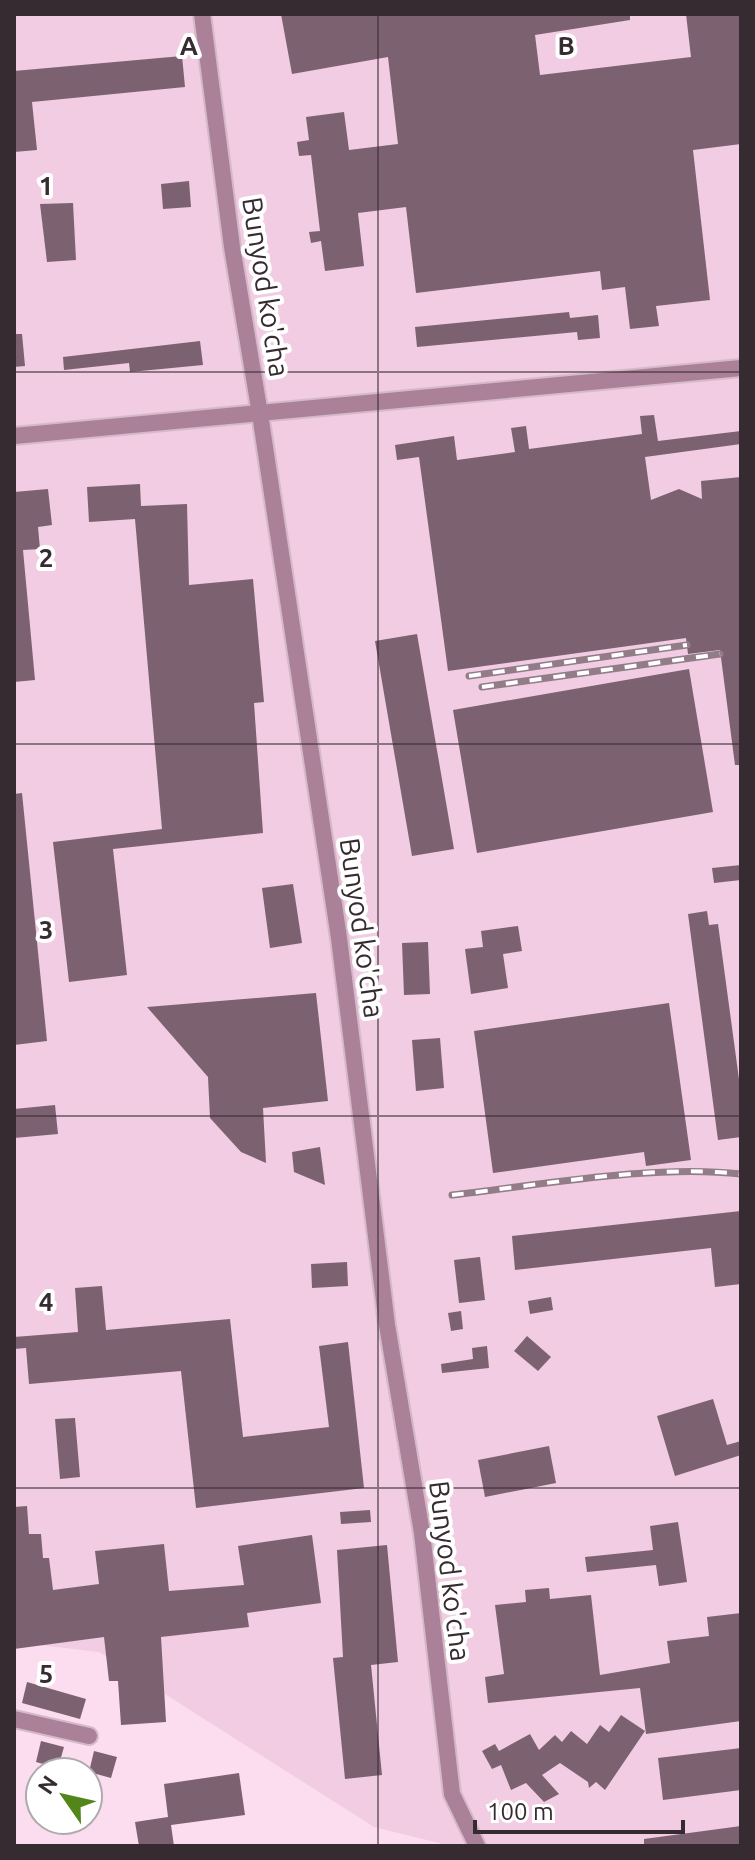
<svg xmlns="http://www.w3.org/2000/svg" width="755" height="1860" font-family="Ubuntu,sans-serif">
<style>
.built{fill:#f1cce2}
.building{fill:#7c6171}
.lines{fill:none;stroke-linecap:round;stroke-linejoin:round}
.minor-casing{stroke:#d5b9c9;stroke-width:20}
.tertiary-casing{stroke:#d5b9c9;stroke-width:20}
.minor{stroke:#ab819a;stroke-width:16}
.tertiary{stroke:#ab819a;stroke-width:16}
.rail-casing{stroke:#917c88;stroke-width:7}
.rail{stroke:#fff;stroke-width:4;stroke-dasharray:12;stroke-linecap:butt}
.grid{fill:none;stroke:#372b32;stroke-width:2;stroke-opacity:0.55}
.labels{text-anchor:middle;stroke-width:8;stroke-linejoin:round;paint-order:stroke}
.street-label{font-size:28px;fill:#372b32;stroke:#fff}
.grid-label{font-size:26px;text-anchor:middle;font-weight:bold;fill:#372b32;stroke:#fff;stroke-width:8;stroke-linejoin:round;paint-order:stroke}
</style>
<rect width="100%" height="100%" fill="#fcddef"/>
<path class="built" d="M14,14H741V1846H451L374,1827L99,1652L14,1642Z"/>
<g class="building">
<path d="M281,14H630V20L535,35L540,75L691,57L686,14H741V144L693,150L710,300L656,306L659,326L630,329L625,287L602,290L600,271L416,293L406,207L358,213L364,266L325,271L321,241L311,243L309,232L320,231L311,155L299,156L297,142L309,140L306,117L344,112L349,150L398,144L388,57L292,74Z"/>
<path d="M182,56L185,87L32,102L37,150L14,152V71Z"/>
<path d="M189,181L191,207L163,209L161,184Z"/>
<path d="M73,203L76,260L47,262L40,204Z"/>
<path d="M569,312L570,318L598,315L600,338L578,340L577,332L417,347L415,327Z"/>
<path d="M14,334H22L25,366L14,367Z"/>
<path d="M200,341L203,365L130,372L129,363L64,370L63,357Z"/>
<path d="M654,415L658,441L741,431V444L645,457L651,500L679,489L702,499L701,481L741,477V765H735L720,650L688,654L686,638L448,671L419,457L397,460L395,445L454,436L457,460L515,452L511,428L526,426L529,449L642,434L640,416Z"/>
<path d="M140,484L141,506L187,504L189,585L253,579L264,702L254,703L263,833L113,849L127,975L69,982L53,842L162,829L135,519L89,522L87,487Z"/>
<path d="M48,489L52,525L38,527L40,549L23,550L35,680L14,682V492Z"/>
<path d="M417,634L454,849L412,856L375,641Z"/>
<path d="M689,669L713,812L477,853L453,710Z"/>
<path d="M22,793L47,1041L14,1045V794Z"/>
<path d="M741,865V880L714,883L712,868Z"/>
<path d="M293,884L302,943L270,948L262,888Z"/>
<path d="M707,911L709,925L718,924L741,1094V1137L718,1140L688,914Z"/>
<path d="M518,926L522,951L503,954L508,988L471,994L465,949L483,947L481,931Z"/>
<path d="M428,942L430,994L404,995L402,943Z"/>
<path d="M316,993L328,1101L263,1108L266,1163L241,1152L210,1118L208,1077L147,1007Z"/>
<path d="M669,1003L691,1160L646,1166L644,1152L493,1173L474,1031Z"/>
<path d="M440,1038L444,1088L416,1091L412,1040Z"/>
<path d="M55,1105L58,1134L14,1138V1109Z"/>
<path d="M320,1147L325,1185L294,1172L292,1152Z"/>
<path d="M741,1211V1284L715,1287L711,1248L515,1270L512,1236Z"/>
<path d="M480,1257L485,1300L459,1303L454,1260Z"/>
<path d="M347,1262L348,1286L312,1288L311,1264Z"/>
<path d="M102,1286L106,1330L230,1319L243,1437L329,1427L319,1346L348,1342L364,1488L196,1508L181,1371L29,1384L26,1348L14,1349V1337L78,1332L75,1288Z"/>
<path d="M551,1297L553,1310L530,1314L528,1301Z"/>
<path d="M461,1311L463,1329L451,1331L448,1313Z"/>
<path d="M527,1336L551,1357L538,1371L514,1351Z"/>
<path d="M487,1346L489,1368L442,1373L441,1364L473,1359L472,1348Z"/>
<path d="M713,1399L727,1445L741,1441V1455L675,1476L657,1416Z"/>
<path d="M75,1418L80,1477L60,1479L55,1419Z"/>
<path d="M549,1446L556,1483L485,1497L478,1460Z"/>
<path d="M27,1506L29,1534H41L43,1558H49L53,1590L99,1584L95,1551L164,1544L169,1591L244,1585L238,1546L312,1535L321,1603L247,1613L249,1627L161,1637L166,1722L121,1725L118,1681H109L104,1637L14,1649V1507Z"/>
<path d="M370,1510L371,1522L341,1524L340,1512Z"/>
<path d="M678,1522L687,1582L659,1586L656,1565L587,1572L585,1557L653,1550L650,1526Z"/>
<path d="M387,1545L398,1662L371,1665L382,1775L345,1779L333,1658L343,1657L337,1550Z"/>
<path d="M549,1588L550,1599L591,1595L600,1675L670,1663L667,1641L709,1636L707,1617L741,1613V1721L646,1734L640,1688L488,1703L485,1677L504,1674L495,1605L526,1602L525,1590Z"/>
<path d="M27,1682L86,1699L80,1719L22,1703Z"/>
<path d="M621,1715L645,1731L605,1790L596,1782L589,1788L588,1782L560,1763L542,1775L559,1794L544,1802L526,1783L511,1790L501,1765L492,1769L482,1751L495,1744L499,1751L530,1734L539,1750L555,1735L562,1742L571,1731L587,1744L600,1725L609,1732Z"/>
<path d="M41,1741L64,1747L58,1768L36,1762Z"/>
<path d="M741,1748V1790L663,1800L658,1758Z"/>
<path d="M94,1751L117,1757L111,1778L89,1772Z"/>
<path d="M239,1773L245,1815L171,1825L174,1846H139L135,1822L168,1817L164,1784Z"/>
<path d="M741,1826V1846H644V1839Z"/>
</g>
<g class="lines">
<g class="minor-casing">
<g id="minor">
<path d="M260,414L339,938L387,1325L422,1533L452,1794L477,1846"/>
<path d="M14,1719L89,1736"/>
</g>
</g>
<g class="tertiary-casing">
<g id="tertiary">
<path d="M202,14L232,247L260,414"/>
<path d="M14,436L741,368"/>
</g>
</g>
<use href="#minor" class="minor"/>
<use href="#tertiary" class="tertiary"/>
<g class="rail-casing">
<g id="rail">
<path d="M469,676L687,645"/>
<path d="M482,687L720,654"/>
<path d="M452,1195C540,1185 655,1164 741,1174"/>
</g>
</g>
<use href="#rail" class="rail"/>
</g>
<path class="grid" d="M378,14V1846M14,372H741M14,744H741M14,1116H741M14,1488H741"/>
<g class="labels">
<g class="street-label">
<text transform="translate(266 287) rotate(81)" y="10">Bunyod ko'cha</text>
<text transform="translate(362 928) rotate(82)" y="10">Bunyod ko'cha</text>
<text transform="translate(450 1571) rotate(83)" y="10">Bunyod ko'cha</text>
</g>
</g>
<g class="grid-label">
<text x="189" y="55">A</text>
<text x="566" y="55">B</text>
<text x="46" y="195">1</text>
<text x="46" y="567">2</text>
<text x="46" y="939">3</text>
<text x="46" y="1311">4</text>
<text x="46" y="1683">5</text>
</g>
<rect width="755" height="1860" fill="none" stroke="#372b32" stroke-width="32"/>
<g transform="translate(64 1796) rotate(304)"><circle r="38" fill="#ffffff" stroke="#afaaad" stroke-width="2"/>
<path d="M0-6L14 30L0 20L-14 30Z" fill="#52851a"/>
<text y="-12" font-size="22" font-weight="bold" text-anchor="middle" fill="#372b32">N</text>
</g>
<path d="M475 1820v12h208v-12" fill="none" stroke="#372b32" stroke-width="4"/>
<text x="487" y="1820" font-size="24" fill="#372b32" stroke="#ffffff" stroke-width="6" paint-order="stroke">100 m</text>
</svg>
